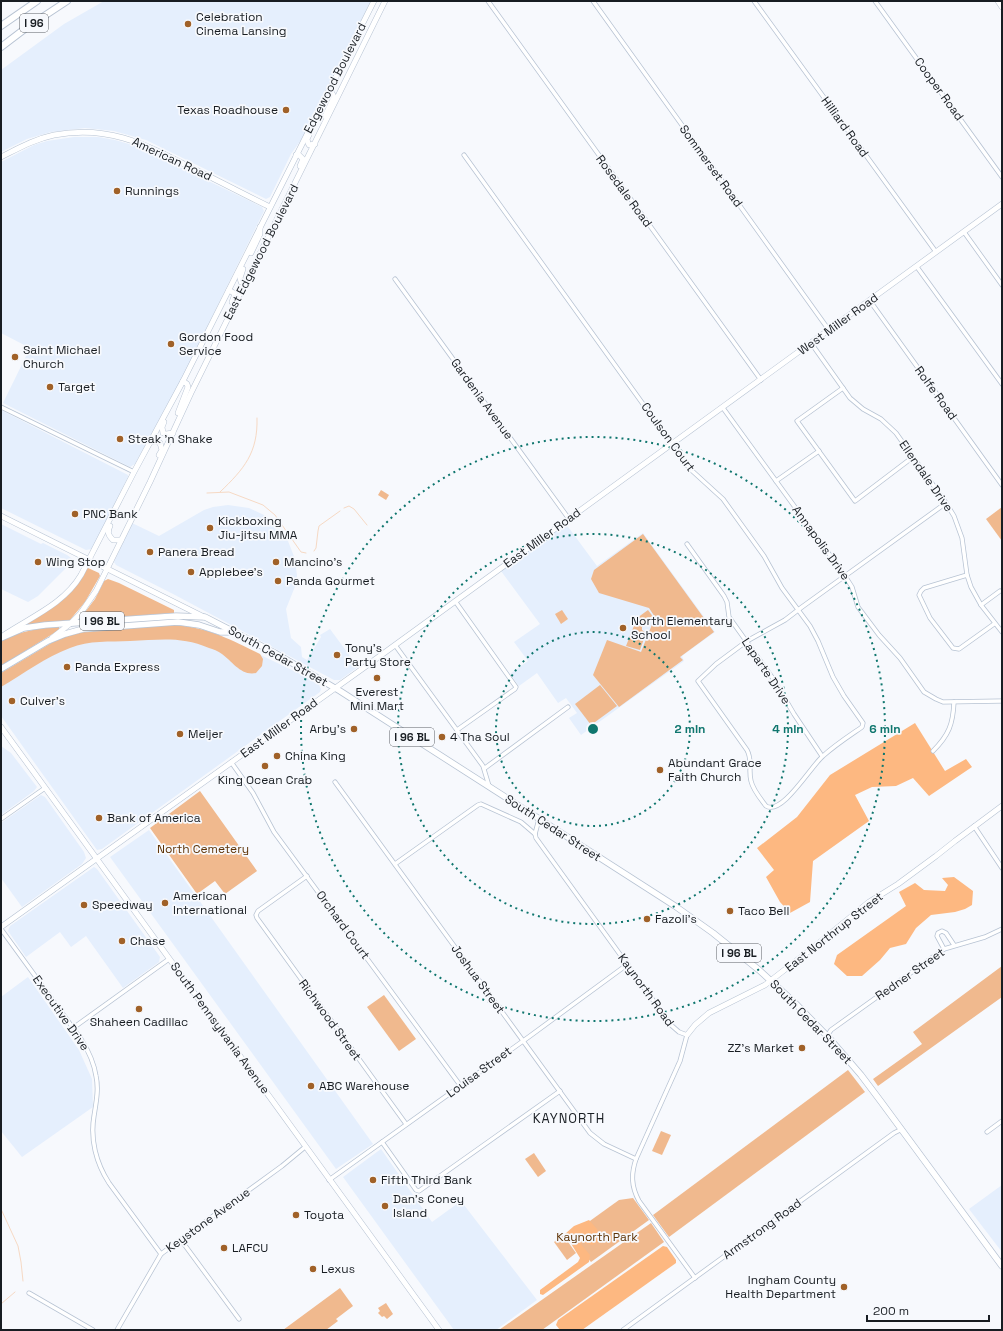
<svg xmlns="http://www.w3.org/2000/svg" width="1003" height="1331" font-family="'Space Grotesk',sans-serif">
<style>
.built{fill:#e5effd}
.green{fill:#f0b98e}
.forest{fill:#fdb881}
.lines{fill:none;stroke-linecap:round;stroke-linejoin:round}
.stream{stroke:#f6d9c4;stroke-width:1}
.street-casing{stroke:#b7c3d3;stroke-width:5}
.secondary-casing{stroke:#b7c3d3;stroke-width:6}
.primary-casing{stroke:#b7c3d3;stroke-width:7}
.highway-casing{stroke:#b7c3d3;stroke-width:8}
.street{stroke:#fff;stroke-width:3.5}
.secondary{stroke:#fff;stroke-width:5}
.primary{stroke:#fff;stroke-width:5.5}
.highway{stroke:#fff;stroke-width:6}
.ring{fill:none;stroke:#0f766e;stroke-width:2;stroke-dasharray:2 4}
.poi-dot{fill:#a06128;stroke:#f7f9fd;stroke-width:1.5}
.labels{text-anchor:middle;stroke-width:3.5;stroke-linejoin:round;paint-order:stroke}
.shield{fill:#f7f9fd;stroke:#5b5f64;stroke-width:1}
.shield-label{font-size:11px;font-weight:bold;fill:#181d22}
.poi-label{font-size:12px;fill:#181d22;stroke:#f7f9fd;text-anchor:start}
.street-label{font-size:12px;fill:#181d22;stroke:#f7f9fd}
.park-label{font-size:12px;fill:#5e3306;stroke:#f7f9fd}
.neighbourhood-label{font-size:13px;letter-spacing:1px;fill:#181d22;stroke:#f7f9fd}
.centre{fill:#0f766e;stroke:#f7f9fd;stroke-width:2}
.ring-label{font-size:12px;text-anchor:middle;font-weight:bold;fill:#0f766e;stroke:#f7f9fd;stroke-width:3.5;stroke-linejoin:round;paint-order:stroke}
</style>
<rect width="100%" height="100%" fill="#f7f9fd"/>
<g class="built">
<path d="M104,1H371L301,140L291,154L270,197L266,199L146,140L114,131L85,128L51,132L27,139L1,152V70L64,24Z"/>
<path d="M74,137H98L115,140L136,146L262,207L264,211L177,388L135,464L130,467L3,403L30,348L1,333V162L34,145L47,141Z"/>
<path d="M1,410L128,475V477L92,549L86,550L1,508Z"/>
<path d="M228,505L249,508L264,515L277,526L288,541L295,559L297,576L296,584L286,609L291,638L301,647L302,657L307,660L321,637L320,635L330,629L358,667L340,680H334L175,595L116,565L114,562L132,523L159,536L204,510L213,507Z"/>
<path d="M1,524L41,544L43,543L67,555L74,560L38,596L28,602L1,589Z"/>
<path d="M566,524L597,566L643,533L715,632L682,656L684,661L581,735L569,718L577,713L566,698L558,703L537,673L519,686L510,674L528,661L514,642L540,624L501,571Z"/>
<path d="M219,635L298,673L319,685L321,689L320,692L102,849L97,850L1,716V673L53,642Z"/>
<path d="M1,746L11,753L37,787L34,791L1,815Z"/>
<path d="M41,795L45,797L84,852L86,858L82,864L22,907L1,878V823Z"/>
<path d="M149,830L373,1144L336,1169L110,857Z"/>
<path d="M94,867L97,869L160,957L159,962L123,988L86,936L71,947L60,932L26,957L8,931L10,926Z"/>
<path d="M28,977L79,1050L92,1079L93,1107L22,1157L1,1131V997Z"/>
<path d="M381,1149L432,1222L461,1201L537,1300L496,1330H454L343,1177Z"/>
<path d="M1002,1185V1252L969,1209Z"/>
</g>
<g class="green">
<path d="M381,490L389,495L386,500L378,495Z"/>
<path d="M1002,507V541L986,519Z"/>
<path d="M643,534L714,632L680,657L683,660L619,707L593,675L607,640L641,652L655,617L649,608L599,593L591,579L594,570Z"/>
<path d="M88,568L99,573L100,576L85,602L70,620L26,625C33,616 54,607 64,598C75,590 79,578 88,568Z"/>
<path d="M108,579L119,583L174,610V613L79,620L95,599L104,581Z"/>
<path d="M562,610L568,619L561,624L555,614Z"/>
<path d="M648,610L654,618L642,627V630L646,633L640,650L626,646L637,618Z"/>
<path d="M169,625C206,626 227,638 260,654L263,659L262,666L256,673C241,676 233,662 222,654C218,651 213,649 209,648C181,636 159,640 130,641C110,642 89,640 70,648C46,657 23,674 1,687V673L53,642L70,635L89,631Z"/>
<path d="M59,627V630L1,666V641C20,631 38,628 59,627Z"/>
<path d="M600,685L617,706L591,725L575,704Z"/>
<path d="M200,791L257,871L225,894L215,881L197,894L150,828Z"/>
<path d="M1002,966V997L878,1086L873,1079L922,1044L913,1032Z"/>
<path d="M384,995L416,1039L399,1051L367,1007Z"/>
<path d="M848,1070L865,1092L669,1237L653,1215Z"/>
<path d="M661,1131L671,1135L662,1155L652,1151Z"/>
<path d="M534,1153L546,1171L538,1177L525,1159Z"/>
<path d="M633,1198L649,1220L591,1262L569,1236L619,1200Z"/>
<path d="M651,1223L664,1242L542,1330H499Z"/>
<path d="M563,1235L576,1253L567,1260L554,1242Z"/>
<path d="M340,1288L353,1306L336,1319L338,1321L326,1330H283Z"/>
<path d="M386,1303L393,1314L387,1319L384,1316L382,1317L378,1313L380,1311L378,1308Z"/>
</g>
<g class="forest">
<path d="M915,723L945,771L966,759L972,767L929,796L913,778L896,786L872,787L855,795L869,821L813,861L810,902L790,913L780,902L766,877L774,870L757,848L797,817L830,775Z"/>
<path d="M954,877L973,891L972,905L965,909L955,912L931,915L916,928L906,944L890,948L880,960L862,976H847L834,964L837,955L906,906L899,892L915,883L924,890L945,891L948,885L942,878Z"/>
<path d="M589,1220L597,1229L600,1240L593,1245L582,1242L580,1243L590,1255L589,1262L543,1295L540,1294V1290L578,1262L580,1258L565,1234L574,1226Z"/>
<path d="M663,1246L667,1247L676,1260V1263L582,1330H560L556,1325L558,1320Z"/>
</g>
<g class="lines">
<g class="stream">
<path d="M220,492C244,469 258,453 257,418"/>
<path d="M207,493L229,492L263,505L275,515L301,552L306,553"/>
<path d="M344,508L349,506L354,509L367,525"/>
<path d="M314,551L316,548L318,531L319,526L340,511"/>
<path d="M1,1209L18,1246L21,1262L23,1281"/>
<path d="M1,1304L15,1292"/>
</g>
<g class="street-casing">
<g id="street">
<path d="M488,1L761,380"/>
<path d="M593,1L826,326L830,330"/>
<path d="M754,1L936,252"/>
<path d="M875,1L1002,177"/>
<path d="M464,155L689,468L723,499L764,556L782,588L810,626L818,641L833,677L844,696L863,723L862,727C849,736 835,745 823,756C811,766 782,816 766,806C760,798 753,790 751,781C748,770 753,761 747,750L698,681L716,664L747,641L785,620L802,607L946,503"/>
<path d="M964,232L1002,285"/>
<path d="M917,267L1002,384"/>
<path d="M395,279L569,519"/>
<path d="M870,301L1002,485"/>
<path d="M811,343L850,398L863,409L881,419L896,433L946,503L954,516L962,538L967,575L971,587L981,605L1002,632"/>
<path d="M843,388L797,421L855,501L913,457"/>
<path d="M1,407L134,472"/>
<path d="M723,408L845,576L852,587L858,607L879,635L900,658L924,692L936,699L943,702L1002,701"/>
<path d="M776,481L819,451"/>
<path d="M687,544L724,596L727,602L729,617L774,680L794,714L822,756"/>
<path d="M967,575L924,588L921,591L919,595L930,618L953,648L959,649L994,624"/>
<path d="M455,601L516,687L515,689L457,730"/>
<path d="M981,605L1000,591"/>
<path d="M395,645L483,766L489,786"/>
<path d="M933,751C949,735 953,724 954,702"/>
<path d="M231,762L253,793L274,832L460,1085"/>
<path d="M485,768L568,707"/>
<path d="M335,782L590,1133L604,1144L636,1159"/>
<path d="M1,819L45,788"/>
<path d="M539,819L535,834L536,838L671,1025L679,1032L687,1035L680,1061L636,1159C631,1174 631,1186 639,1201L695,1278"/>
<path d="M974,826L1002,868"/>
<path d="M395,864L478,805L481,804L521,822L535,834"/>
<path d="M307,876L258,911L256,915L257,918L406,1124"/>
<path d="M1,929L81,1039C88,1050 94,1063 96,1076C99,1089 96,1103 94,1116C90,1139 96,1163 109,1183L161,1254"/>
<path d="M944,949L937,936L938,933L942,931L946,933L954,945"/>
<path d="M73,1028L169,959"/>
<path d="M827,1036L831,1030L944,949L985,937L1002,929"/>
<path d="M987,1132L1002,1121"/>
<path d="M382,1142L416,1190L419,1191L560,1091"/>
<path d="M329,1180L530,1036L628,964"/>
<path d="M181,1240L239,1319"/>
<path d="M29,1293L93,1330"/>
<path d="M117,1330L161,1254L282,1166L305,1147"/>
<path d="M623,1330L894,1133L902,1129"/>
</g>
</g>
<g class="secondary-casing">
<g id="secondary">
<path d="M998,1L1002,7"/>
<path d="M325,116L334,97L332,93L330,90"/>
<path d="M309,135L307,139L308,143L309,145L315,144"/>
<path d="M296,155H299L303,159L300,166"/>
<path d="M1,157C19,148 35,139 54,135C110,124 148,146 196,170C221,182 245,195 270,207"/>
<path d="M251,253L260,234V227"/>
<path d="M243,269L240,278L241,282H246"/>
<path d="M229,290L235,294L232,302"/>
<path d="M178,413L188,387L187,384L183,381"/>
<path d="M164,422L162,427L163,433L166,434L173,433"/>
<path d="M150,442L156,441L160,443L162,450L159,455"/>
<path d="M1,516L204,617"/>
<path d="M110,526C107,532 108,535 113,540H121"/>
<path d="M4,635C31,617 64,604 81,575L134,472L183,381L374,1"/>
<path d="M52,638L71,623L80,614L96,591L107,569L150,482L191,393L385,1"/>
<path d="M1,727L439,1330"/>
<path d="M1,927L362,669L1002,204"/>
<path d="M687,1035L695,1025L709,1013L765,985L814,947L869,902L898,884L936,856L955,841L1002,806"/>
</g>
</g>
<g class="primary-casing">
<g id="primary">
<path d="M1,638L24,628L45,625L176,616L205,617L275,653L340,691L675,906L713,933L759,970L795,1003L830,1039L861,1075L882,1103L1002,1266"/>
<path d="M1,669L48,641L65,634L83,629L178,622L199,625L220,632H232"/>
</g>
</g>
<g class="highway-casing">
<g id="highway">
<path d="M1,26L37,1"/>
<path d="M1,47L26,28L67,1"/>
</g>
</g>
<use href="#street" class="street"/>
<use href="#secondary" class="secondary"/>
<use href="#primary" class="primary"/>
<use href="#highway" class="highway"/>
</g>
<g class="ring">
<circle cx="593" cy="729" r="97"/>
<circle cx="593" cy="729" r="195"/>
<circle cx="593" cy="729" r="292"/>
</g>
<g class="poi-dot">
<circle cx="188" cy="24" r="4"/>
<circle cx="286" cy="110" r="4"/>
<circle cx="117" cy="191" r="4"/>
<circle cx="171" cy="344" r="4"/>
<circle cx="15" cy="357" r="4"/>
<circle cx="50" cy="387" r="4"/>
<circle cx="120" cy="439" r="4"/>
<circle cx="75" cy="514" r="4"/>
<circle cx="210" cy="528" r="4"/>
<circle cx="150" cy="552" r="4"/>
<circle cx="38" cy="562" r="4"/>
<circle cx="276" cy="562" r="4"/>
<circle cx="191" cy="572" r="4"/>
<circle cx="278" cy="581" r="4"/>
<circle cx="623" cy="628" r="4"/>
<circle cx="337" cy="655" r="4"/>
<circle cx="67" cy="667" r="4"/>
<circle cx="377" cy="678" r="4"/>
<circle cx="12" cy="701" r="4"/>
<circle cx="354" cy="729" r="4"/>
<circle cx="180" cy="734" r="4"/>
<circle cx="442" cy="737" r="4"/>
<circle cx="277" cy="756" r="4"/>
<circle cx="265" cy="766" r="4"/>
<circle cx="660" cy="770" r="4"/>
<circle cx="99" cy="818" r="4"/>
<circle cx="165" cy="903" r="4"/>
<circle cx="84" cy="905" r="4"/>
<circle cx="730" cy="911" r="4"/>
<circle cx="647" cy="919" r="4"/>
<circle cx="122" cy="941" r="4"/>
<circle cx="139" cy="1009" r="4"/>
<circle cx="802" cy="1048" r="4"/>
<circle cx="311" cy="1086" r="4"/>
<circle cx="373" cy="1180" r="4"/>
<circle cx="385" cy="1206" r="4"/>
<circle cx="296" cy="1215" r="4"/>
<circle cx="224" cy="1248" r="4"/>
<circle cx="313" cy="1269" r="4"/>
<circle cx="844" cy="1287" r="4"/>
</g>
<g class="labels">
<g class="shield">
<rect x="20" y="14" width="28" height="18" rx="3"/>
<rect x="80" y="612" width="44" height="18" rx="3"/>
<rect x="390" y="728" width="44" height="18" rx="3"/>
<rect x="717" y="944" width="44" height="18" rx="3"/>
</g>
<g class="shield-label">
<text x="34" y="27">I 96</text>
<text x="102" y="625">I 96 BL</text>
<text x="412" y="741">I 96 BL</text>
<text x="739" y="957">I 96 BL</text>
</g>
<g class="poi-label">
<text x="196" y="21">Celebration<tspan x="196" dy="14">Cinema Lansing</tspan></text>
<text x="278" y="114" text-anchor="end">Texas Roadhouse</text>
<text x="125" y="195">Runnings</text>
<text x="179" y="341">Gordon Food<tspan x="179" dy="14">Service</tspan></text>
<text x="23" y="354">Saint Michael<tspan x="23" dy="14">Church</tspan></text>
<text x="58" y="391">Target</text>
<text x="128" y="443">Steak 'n Shake</text>
<text x="83" y="518">PNC Bank</text>
<text x="218" y="525">Kickboxing<tspan x="218" dy="14">Jiu-jitsu MMA</tspan></text>
<text x="158" y="556">Panera Bread</text>
<text x="46" y="566">Wing Stop</text>
<text x="284" y="566">Mancino's</text>
<text x="199" y="576">Applebee's</text>
<text x="286" y="585">Panda Gourmet</text>
<text x="631" y="625">North Elementary<tspan x="631" dy="14">School</tspan></text>
<text x="345" y="652">Tony's<tspan x="345" dy="14">Party Store</tspan></text>
<text x="75" y="671">Panda Express</text>
<text x="377" y="696" text-anchor="middle">Everest<tspan x="377" dy="14">Mini Mart</tspan></text>
<text x="20" y="705">Culver's</text>
<text x="346" y="733" text-anchor="end">Arby's</text>
<text x="188" y="738">Meijer</text>
<text x="450" y="741">4 Tha Soul</text>
<text x="285" y="760">China King</text>
<text x="668" y="767">Abundant Grace<tspan x="668" dy="14">Faith Church</tspan></text>
<text x="265" y="784" text-anchor="middle">King Ocean Crab</text>
<text x="107" y="822">Bank of America</text>
<text x="173" y="900">American<tspan x="173" dy="14">International</tspan></text>
<text x="92" y="909">Speedway</text>
<text x="738" y="915">Taco Bell</text>
<text x="655" y="923">Fazoli's</text>
<text x="130" y="945">Chase</text>
<text x="139" y="1026" text-anchor="middle">Shaheen Cadillac</text>
<text x="794" y="1052" text-anchor="end">ZZ's Market</text>
<text x="319" y="1090">ABC Warehouse</text>
<text x="381" y="1184">Fifth Third Bank</text>
<text x="393" y="1203">Dan's Coney<tspan x="393" dy="14">Island</tspan></text>
<text x="304" y="1219">Toyota</text>
<text x="232" y="1252">LAFCU</text>
<text x="321" y="1273">Lexus</text>
<text x="836" y="1284" text-anchor="end">Ingham County<tspan x="836" dy="14">Health Department</tspan></text>
</g>
<g class="street-label">
<text transform="translate(335 78) rotate(-63)" y="4">Edgewood Boulevard</text>
<text transform="translate(939 89) rotate(54)" y="4">Cooper Road</text>
<text transform="translate(845 127) rotate(54)" y="4">Hilliard Road</text>
<text transform="translate(172 159) rotate(25)" y="4">American Road</text>
<text transform="translate(711 166) rotate(54)" y="4">Sommerset Road</text>
<text transform="translate(624 191) rotate(54)" y="4">Rosedale Road</text>
<text transform="translate(261 252) rotate(-63)" y="4">East Edgewood Boulevard</text>
<text transform="translate(838 324) rotate(-36)" y="4">West Miller Road</text>
<text transform="translate(936 393) rotate(54)" y="4">Rolfe Road</text>
<text transform="translate(482 399) rotate(54)" y="4">Gardenia Avenue</text>
<text transform="translate(668 437) rotate(54)" y="4">Coulson Court</text>
<text transform="translate(926 476) rotate(55)" y="4">Ellendale Drive</text>
<text transform="translate(542 538) rotate(-36)" y="4">East Miller Road</text>
<text transform="translate(821 543) rotate(54)" y="4">Annapolis Drive</text>
<text transform="translate(278 656) rotate(29)" y="4">South Cedar Street</text>
<text transform="translate(766 671) rotate(56)" y="4">Laparte Drive</text>
<text transform="translate(279 728) rotate(-36)" y="4">East Miller Road</text>
<text transform="translate(553 828) rotate(33)" y="4">South Cedar Street</text>
<text transform="translate(343 925) rotate(54)" y="4">Orchard Court</text>
<text transform="translate(834 932) rotate(-38)" y="4">East Northrup Street</text>
<text transform="translate(910 974) rotate(-35)" y="4">Redner Street</text>
<text transform="translate(478 979) rotate(54)" y="4">Joshua Street</text>
<text transform="translate(646 990) rotate(54)" y="4">Kaynorth Road</text>
<text transform="translate(61 1013) rotate(55)" y="4">Executive Drive</text>
<text transform="translate(330 1020) rotate(54)" y="4">Richwood Street</text>
<text transform="translate(811 1022) rotate(46)" y="4">South Cedar Street</text>
<text transform="translate(220 1028) rotate(54)" y="4">South Pennsylvania Avenue</text>
<text transform="translate(479 1072) rotate(-36)" y="4">Louisa Street</text>
<text transform="translate(208 1220) rotate(-36)" y="4">Keystone Avenue</text>
<text transform="translate(762 1229) rotate(-36)" y="4">Armstrong Road</text>
</g>
<g class="park-label">
<text x="203" y="853">North Cemetery</text>
<text x="597" y="1241">Kaynorth Park</text>
</g>
<g class="neighbourhood-label">
<text x="569" y="1123">KAYNORTH</text>
</g>
</g>
<circle cx="593" cy="729" r="6" class="centre"/>
<g class="ring-label">
<text x="690" y="733">2 min</text>
<text x="788" y="733">4 min</text>
<text x="885" y="733">6 min</text>
</g>
<rect width="1003" height="1331" fill="none" stroke="#181d22" stroke-width="4"/>
<path d="M867 1315v6h122v-6" fill="none" stroke="#181d22" stroke-width="2"/>
<text x="873" y="1315" font-size="12" fill="#181d22" stroke="#f7f9fd" stroke-width="3" paint-order="stroke">200 m</text>
</svg>
